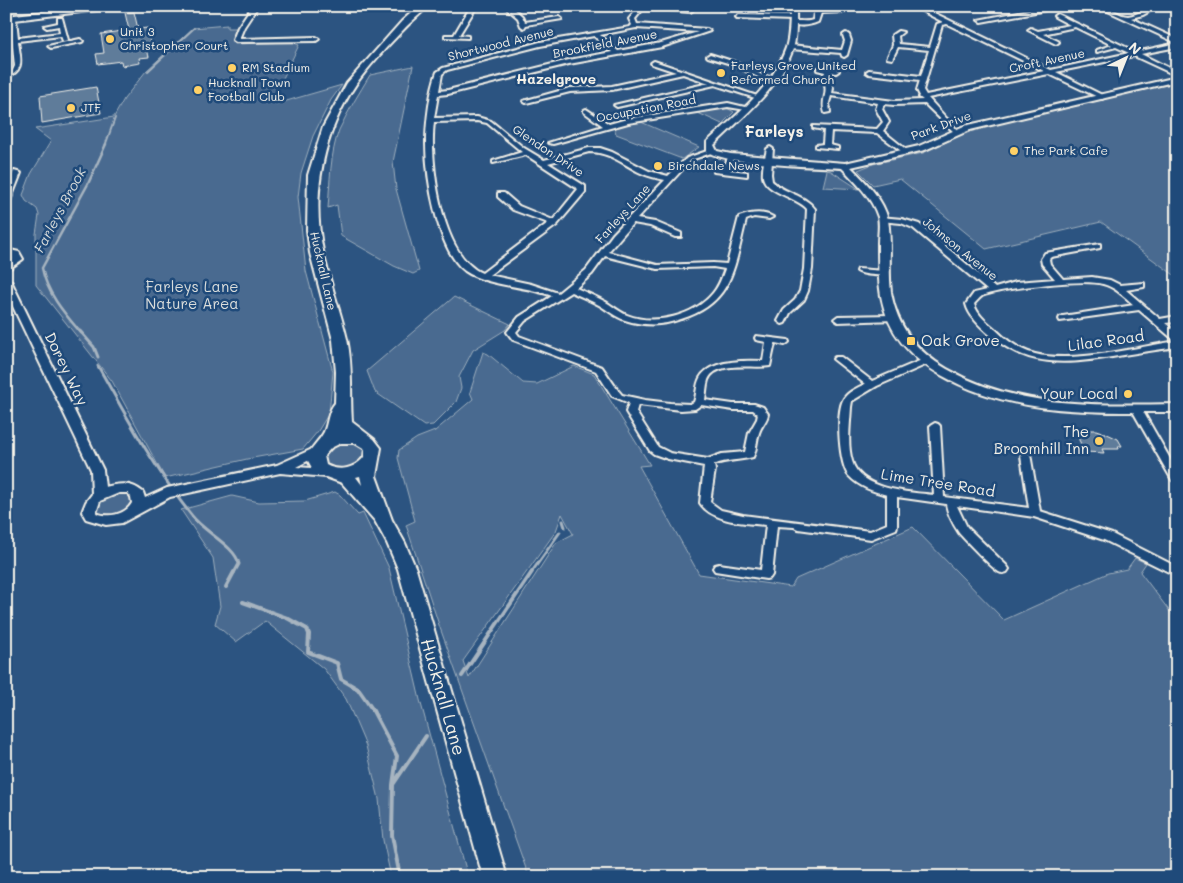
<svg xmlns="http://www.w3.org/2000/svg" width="1183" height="883" font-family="Mali,sans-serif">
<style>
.green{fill:#496b90;stroke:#9eaebc;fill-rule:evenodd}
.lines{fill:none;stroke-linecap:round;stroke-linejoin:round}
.stream-far3{stroke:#a7b4c0;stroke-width:2}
.stream-far2{stroke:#a7b4c0;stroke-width:2.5}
.stream-far1{stroke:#a7b4c0;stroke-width:3}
.stream{stroke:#a7b4c0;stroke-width:4}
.building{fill:#5e7b9a;stroke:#f4f1e8}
.minor-casing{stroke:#f4f1e8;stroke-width:4}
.tertiary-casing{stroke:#f4f1e8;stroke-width:4}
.secondary-casing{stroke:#f4f1e8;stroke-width:4}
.primary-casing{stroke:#f4f1e8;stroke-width:4}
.minor{fill:#1f4a7a;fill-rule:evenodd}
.tertiary{fill:#1f4a7a;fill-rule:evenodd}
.secondary{fill:#1f4a7a;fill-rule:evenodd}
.primary{fill:#1f4a7a;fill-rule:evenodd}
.poi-dot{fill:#ffd166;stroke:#1f4a7a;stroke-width:2}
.labels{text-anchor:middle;stroke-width:5;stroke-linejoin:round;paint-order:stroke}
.far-poi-label{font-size:12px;fill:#f4f1e8;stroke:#1f4a7a;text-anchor:start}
.far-street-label{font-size:12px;fill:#f4f1e8;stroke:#1f4a7a}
.far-neighbourhood-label{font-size:14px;font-weight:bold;fill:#f4f1e8;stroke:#1f4a7a}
.far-water-label{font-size:14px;font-style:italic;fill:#dadddb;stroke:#1f4a7a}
.park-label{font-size:15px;fill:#dadddb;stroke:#1f4a7a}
.poi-label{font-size:15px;fill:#f4f1e8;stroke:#1f4a7a;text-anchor:end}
.street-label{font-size:15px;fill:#f4f1e8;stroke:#1f4a7a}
.far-district-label{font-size:16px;font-weight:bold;fill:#f4f1e8;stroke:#1f4a7a}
.near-street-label{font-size:18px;fill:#f4f1e8;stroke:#1f4a7a}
</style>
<rect width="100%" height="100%" fill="#2c5481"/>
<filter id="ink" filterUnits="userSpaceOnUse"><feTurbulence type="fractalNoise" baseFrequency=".02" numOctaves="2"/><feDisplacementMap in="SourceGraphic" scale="10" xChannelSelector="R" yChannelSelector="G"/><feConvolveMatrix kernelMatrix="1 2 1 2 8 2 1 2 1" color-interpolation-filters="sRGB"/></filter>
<g filter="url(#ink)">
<g class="green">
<path d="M227,25V28H236L232,41L235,44L292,42L299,45L272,101L276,104L342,85L331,100L313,136L301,173L298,197L306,271L333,372L329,413L318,431L303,449L247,459L165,478L112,381L36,285V234L39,215L37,209L26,201L23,195L31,174L51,141L35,129L114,117L124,99L146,71L193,28Z"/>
<path d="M413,66L393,162L396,189L419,271L413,274L394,266L341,236L337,205L328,208C330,183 330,154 339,130C348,111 359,93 370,75Z"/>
<path d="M1177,82V277L1101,222L986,249L900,179L873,185L858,170L873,164L923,153L970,131Z"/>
<path d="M727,108L734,112L722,124L698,113Z"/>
<path d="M641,122L699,147L682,159L616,134L614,126Z"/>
<path d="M827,170L831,171L859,189L823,187Z"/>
<path d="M454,297L510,324L505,330L473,350L459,377L461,388L456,402L433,425L424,426L375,392L367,371Z"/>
<path d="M483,352L488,354L523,383L537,384L574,366L594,374L650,465L639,466L699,574L791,587L796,579L913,527L1004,620L1108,573L1127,569L1135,558L1146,563L1140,572L1177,621V877H529L439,625L406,525L415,521L398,458L399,450L417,438L435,431L473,399L470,392ZM562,514L573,534L556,543L469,678L463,661L556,531Z"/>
<path d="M349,440L366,448L364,462L345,471L325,467L321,457L328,446Z"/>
<path d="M335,492L340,495L358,515L363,513L389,568L420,700L468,877H391L383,840L379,799L366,746L346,699L324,669L265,621L236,642L215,624L220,606L213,558L181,510L232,496L259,502L305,501Z"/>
<path d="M112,493H122L130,496L132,502C126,518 110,517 96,515L98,501Z"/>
</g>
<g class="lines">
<g class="stream-far3">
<path d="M148,71L194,28"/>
<path d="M105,146L115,118"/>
</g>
<path class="stream-far2" d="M81,333C65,314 47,294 42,268L88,184L106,144"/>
<g class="stream-far1">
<path d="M80,331L94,347L98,357"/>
<path d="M98,366C127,417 155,470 192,516C204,532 235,546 239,564L234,573"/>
<path d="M563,521L565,527"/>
<path d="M531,573L560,532"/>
</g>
<g class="stream">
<path d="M226,587L234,572"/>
<path d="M243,602L287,618L307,629L309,634L308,652L337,663L341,679L358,689L372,709L397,756L393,785L392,835L400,877"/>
<path d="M462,676L532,572"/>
<path d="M394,783L426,736"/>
</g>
</g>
<g class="building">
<path d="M134,12L138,29L148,28L151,44L146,45L149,57L139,58L140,63L122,66L121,61L98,64L96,54L104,53L101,34L129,30L125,13Z"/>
<path d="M96,87L101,113L42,123L40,96Z"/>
<path d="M1074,430H1096L1105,433L1118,439L1122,446H1118L1119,449H1102L1104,453L1085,452Z"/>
</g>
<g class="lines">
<g class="minor-casing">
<g id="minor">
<path d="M252,6H258L244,27L239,39L316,37L319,39L316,41L236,42L233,40L238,27Z"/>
<path d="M471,6H477L459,35L468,36V38L445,37V35H454Z"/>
<path d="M504,6H511L522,16L525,22L559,17L562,19L526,25L524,28L521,26L518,18Z"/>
<path d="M640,6H666L693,10L690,12L644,8L635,19L637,24L707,29L710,31L662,47L569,64L448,94L438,95L434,118L477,117L491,121L524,148L544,160L589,148H600L612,152L649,171L668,176L687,158L710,150H714V152L691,160L637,219L655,222L681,233V237H675L650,226L633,223L608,252L657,265L713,263L727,264L739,217C750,213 763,211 773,217L769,219L754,217L746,220C734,267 733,303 681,319C663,326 644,326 625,320C615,317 608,310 599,305C590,300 580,296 571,292L525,321L516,332L519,336L602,367L617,389L622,395L645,400L670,403L690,404L694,402C697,394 696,385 700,378C709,360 745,360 763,361L766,342L756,340L755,338L756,336L788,340L789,342L785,345L775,343L770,366C754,369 716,360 708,380C706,386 706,394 705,400L733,404H754L763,407L768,414C767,421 761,426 759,433C756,441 757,449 753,457C739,461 727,459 714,465L715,470L710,502L721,510L743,515L870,531L887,524V495C873,491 859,487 849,476C839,464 836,414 843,400C847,392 857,388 865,384L833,359L835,357H841L872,381L924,359H930L932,361L930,363L877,386L852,401L851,407C850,425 847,444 852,461C860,490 909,492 934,495L930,426L935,423L938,424L940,426L944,497L1029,508L1021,456L1026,453L1030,454L1040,511L1112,534L1177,567V576L1104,540L1034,517L957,506L967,527L1007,566L1009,569L1007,572C1003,573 1003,574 999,572C991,567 966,541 959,533C953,524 948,515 946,504L897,497V526L896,529L871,539L798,529L794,527L777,526L772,575L770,578L766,579L715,571L713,568L715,565L719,564L761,570L766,525C745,523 712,522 700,503L704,466L668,459L654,454L650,451L626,412L629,403L612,396L596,371L513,340L507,332L519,317L552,296C527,286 486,286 465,271C437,250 426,176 426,143C426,123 430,90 437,72L443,68L540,42L630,27L632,25L629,19ZM636,28L698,32L661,43L618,51L600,35ZM594,36L612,52L569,60L448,90L439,91L442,74L447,70L540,46ZM477,121L487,123L522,152L493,161V163L526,155L578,189L553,220L519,206L504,193H498V197L513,210L548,223L482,273C441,256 429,161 434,122ZM589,152C610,152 624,165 641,173C649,177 657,178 665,180L613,234L586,270L558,293L531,284L489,275L557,225L585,192V186L548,163ZM605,256L657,269L713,267L725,269C722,277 719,286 713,293C694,316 655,326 627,315C619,312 612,305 604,301C595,296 585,292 576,288L592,274ZM638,405L681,410L695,409L701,405L733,410H753L758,414L757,419L749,433L745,452L722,454L708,459L670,453L658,447L636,412Z"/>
<path d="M912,6H920L1051,70L1129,53L1116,47L1097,52V50L1112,45L1075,27L1043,34L1058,41L1059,42L1056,44L1028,30L1031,28L1038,31L1070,25L1055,17L1054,16L1057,14L1136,52L1177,43V47L1141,54L1177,72V76L1134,56L1056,72L1104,96L1105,97L1102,99L1049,74L928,98L958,131V133L956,134L925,104L894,105L884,104L882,109L889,122L883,131L908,151V153H904L877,133L831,131L830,145L838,147V149L816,147V145L823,144L824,130L813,128V126L877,129L883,122L876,109L878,103L831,96L829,103L830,112L825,113C820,98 830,95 823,78L825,72L817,70V68L836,69L839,71L836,73L831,72L829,78L833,88L832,93L894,101L923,100L919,97L920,96L917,90L920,80L869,74L866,72L869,70L921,76L929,50L898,47L892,59L887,58L893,45L892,35L898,31L903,32L898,36L899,44L930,47L937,24L943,22ZM947,24L1044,71L926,95L923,90L942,25Z"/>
<path d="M1097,6C1109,6 1119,16 1128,16C1139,15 1147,6 1159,6L1143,15L1131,18L1177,39V43Z"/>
<path d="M1044,7L1047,9L1046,10L981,22L978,20Z"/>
<path d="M843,9L846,11L845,12L821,13L818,22C809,26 799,27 790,23C796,19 806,23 813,20L814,13L820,9Z"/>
<path d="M739,15L793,16L796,18L793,20L737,18L736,17Z"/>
<path d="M13,17L16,19L18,38L60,33L59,26L47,28L44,26L58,23V18H62L68,40L63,41L61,36L18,41C20,59 26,70 6,78V73L13,70L15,66L10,19Z"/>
<path d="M846,33L849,35L851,41L847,55L844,57L842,56L841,53L790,49L787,47L790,45L842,50L845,41L843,35Z"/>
<path d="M80,39L83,41L82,42L51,48L48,46Z"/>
<path d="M710,54L735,62L762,75L777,79L774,81L758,77L731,64L708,57L707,56Z"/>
<path d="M654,61L760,97L755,98L715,85L617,107L614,105L709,83L683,74L612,90L570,92L526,103L523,101L570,88L612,86L676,72L652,64L651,63Z"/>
<path d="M728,103L749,108L746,110L728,107L628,123L553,144L548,143L603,126L584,112V110L586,109L609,124L627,119Z"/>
<path d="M770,147L773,149L771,174L772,181C785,194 804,194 815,209L812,269L808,291L804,300L790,313L785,323L782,324L778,321L784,310L795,300L800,291L804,269L807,209C797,197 766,193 763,177C762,168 765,158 767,149Z"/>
<path d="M731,155L734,157L730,170L747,172V176L714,172V168L724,169L728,157Z"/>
<path d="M14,171L21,173L10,201L6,203V191Z"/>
<path d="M880,217L902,219L919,224L995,288L1016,282L1055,279L1042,264L1041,259L1045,253L1100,244V248L1051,257L1049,259L1050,264L1063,279L1092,277L1110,280L1120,285L1144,283V287L1126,290L1160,319L1177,316V322L1165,323L1177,333V341L1174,340L1139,310L1060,321L1059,319L1060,317L1063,316L1134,305C1125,297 1115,287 1103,284C1082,278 1003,288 982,296C979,298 977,301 974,304C977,315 988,323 996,330C1007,341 1020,350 1035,354C1074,364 1136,347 1177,341V347C1155,350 1134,353 1112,357C1065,364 1027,368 989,334C980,326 969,316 966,304L974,293L987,290L913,228L901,223L880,221Z"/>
<path d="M858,269L885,271L889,273C883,277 863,275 857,271Z"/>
<path d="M892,315L895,316L896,318L895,320L838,322L834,319L838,316Z"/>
<path d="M1136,405L1141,408L1177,471V483L1172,480L1131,408Z"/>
</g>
</g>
<g class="tertiary-casing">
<g id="tertiary">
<path d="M790,6H796C796,20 797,35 793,49C779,89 743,116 714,145L717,151L731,154L845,163L919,146L964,126L1177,77V81L970,130L925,150L851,167C865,181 884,200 888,220C892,243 888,268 891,292C897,327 916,351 947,369C1017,409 1098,405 1177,404V412C1097,412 1012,416 941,375C909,357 888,333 881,296C878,279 878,261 878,243C878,235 880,225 878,217C872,198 856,182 842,168C818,167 720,164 707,151V142C736,115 772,88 786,48C790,35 790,20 790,6Z"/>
<path d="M6,249L19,252L23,259L6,271V263L13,258L6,255Z"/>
<path d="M6,278L11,281L103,470L105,487C119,483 131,482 143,492L145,498L167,488L277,465L319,446L325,450L323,453L296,467L327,469L332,470L333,473L332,476L327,477L280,473L170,497L122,523L106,525L86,519L82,512L86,502L92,494L91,470L6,292ZM119,493H128L131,497L132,503C125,515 109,518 96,513L100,501Z"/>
</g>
</g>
<g class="secondary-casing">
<path id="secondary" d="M92,6H118L114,8L6,21V16Z"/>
</g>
<g class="primary-casing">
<path id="primary" d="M419,6H428C422,13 415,18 409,24C393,40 368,67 356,84C323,133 311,194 323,251C329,281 340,309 347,339C353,366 350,394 352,422L374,439L381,448L376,476L392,520L405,543L416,569L507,877H483L398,569L387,543L375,521L342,483L315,473L307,459C309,448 319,442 324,432C328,423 328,410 335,403L336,372L333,340L310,253L307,230L308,175L323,127L347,83L402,21ZM341,443H355L365,449L364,457C355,469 339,472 326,465L324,456L331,448ZM360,476L362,485L356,477Z"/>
</g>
<use href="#minor" class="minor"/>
<use href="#tertiary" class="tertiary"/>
<use href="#secondary" class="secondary"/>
<use href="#primary" class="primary"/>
</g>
</g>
<g class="poi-dot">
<circle cx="110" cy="39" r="5"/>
<circle cx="232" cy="68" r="5"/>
<circle cx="721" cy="73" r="5"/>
<circle cx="198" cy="90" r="5"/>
<circle cx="71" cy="108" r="5"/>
<circle cx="1014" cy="151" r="5"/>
<circle cx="658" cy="166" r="5"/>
<rect x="906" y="336" width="10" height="10" rx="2.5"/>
<circle cx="1128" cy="394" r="5"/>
<circle cx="1099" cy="441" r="5"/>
</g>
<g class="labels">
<g class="far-poi-label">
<text x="120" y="36">Unit 3<tspan x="120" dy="14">Christopher Court</tspan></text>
<text x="731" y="70">Farleys Grove United<tspan x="731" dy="14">Reformed Church</tspan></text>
<text x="242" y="72">RM Stadium</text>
<text x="208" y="87">Hucknall Town<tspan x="208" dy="14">Football Club</tspan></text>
<text x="81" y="112">JTF</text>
<text x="1024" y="155">The Park Cafe</text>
<text x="668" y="170">Birchdale News</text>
</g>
<g class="far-street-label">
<text transform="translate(501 44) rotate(-14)" y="4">Shortwood Avenue</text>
<text transform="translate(605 44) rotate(-11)" y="4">Brookfield Avenue</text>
<text transform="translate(1047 61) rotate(-12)" y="4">Croft Avenue</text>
<text transform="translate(646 109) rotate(-11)" y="4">Occupation Road</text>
<text transform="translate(941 126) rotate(-20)" y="4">Park Drive</text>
<text transform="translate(548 151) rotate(34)" y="4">Glendon Drive</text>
<text transform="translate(623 214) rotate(-48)" y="4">Farleys Lane</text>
<text transform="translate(960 249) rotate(39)" y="4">Johnson Avenue</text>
<text transform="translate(323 271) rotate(77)" y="4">Hucknall Lane</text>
</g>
<g class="far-neighbourhood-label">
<text x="556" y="84">Hazelgrove</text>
</g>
<g class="far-water-label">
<text transform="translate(60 210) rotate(-62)" y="5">Farleys Brook</text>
</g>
<g class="park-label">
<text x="192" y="292">Farleys Lane<tspan x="192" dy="17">Nature Area</tspan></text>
</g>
<g class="poi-label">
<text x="921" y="346" text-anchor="start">Oak Grove</text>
<text x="1118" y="399">Your Local</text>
<text x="1089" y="437">The<tspan x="1089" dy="17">Broomhill Inn</tspan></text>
</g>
<g class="street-label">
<text transform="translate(1106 341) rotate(-8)" y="5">Lilac Road</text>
<text transform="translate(66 369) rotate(64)" y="5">Dorey Way</text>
<text transform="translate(938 483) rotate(9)" y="5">Lime Tree Road</text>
</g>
<g class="far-district-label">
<text x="774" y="137">Farleys</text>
</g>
<g class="near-street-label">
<text transform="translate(443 697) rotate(74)" y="6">Hucknall Lane</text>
</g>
</g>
<rect width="1183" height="883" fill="none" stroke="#1f4a7a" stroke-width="25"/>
<rect x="12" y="12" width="1158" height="858" fill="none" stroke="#f4f1e8" stroke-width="2" filter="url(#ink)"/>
<g transform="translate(1126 58) rotate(43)" stroke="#1f4a7a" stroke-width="4" paint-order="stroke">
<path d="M0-4L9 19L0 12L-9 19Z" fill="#f4f1e8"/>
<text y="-8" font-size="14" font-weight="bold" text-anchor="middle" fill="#f4f1e8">N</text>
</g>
</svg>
